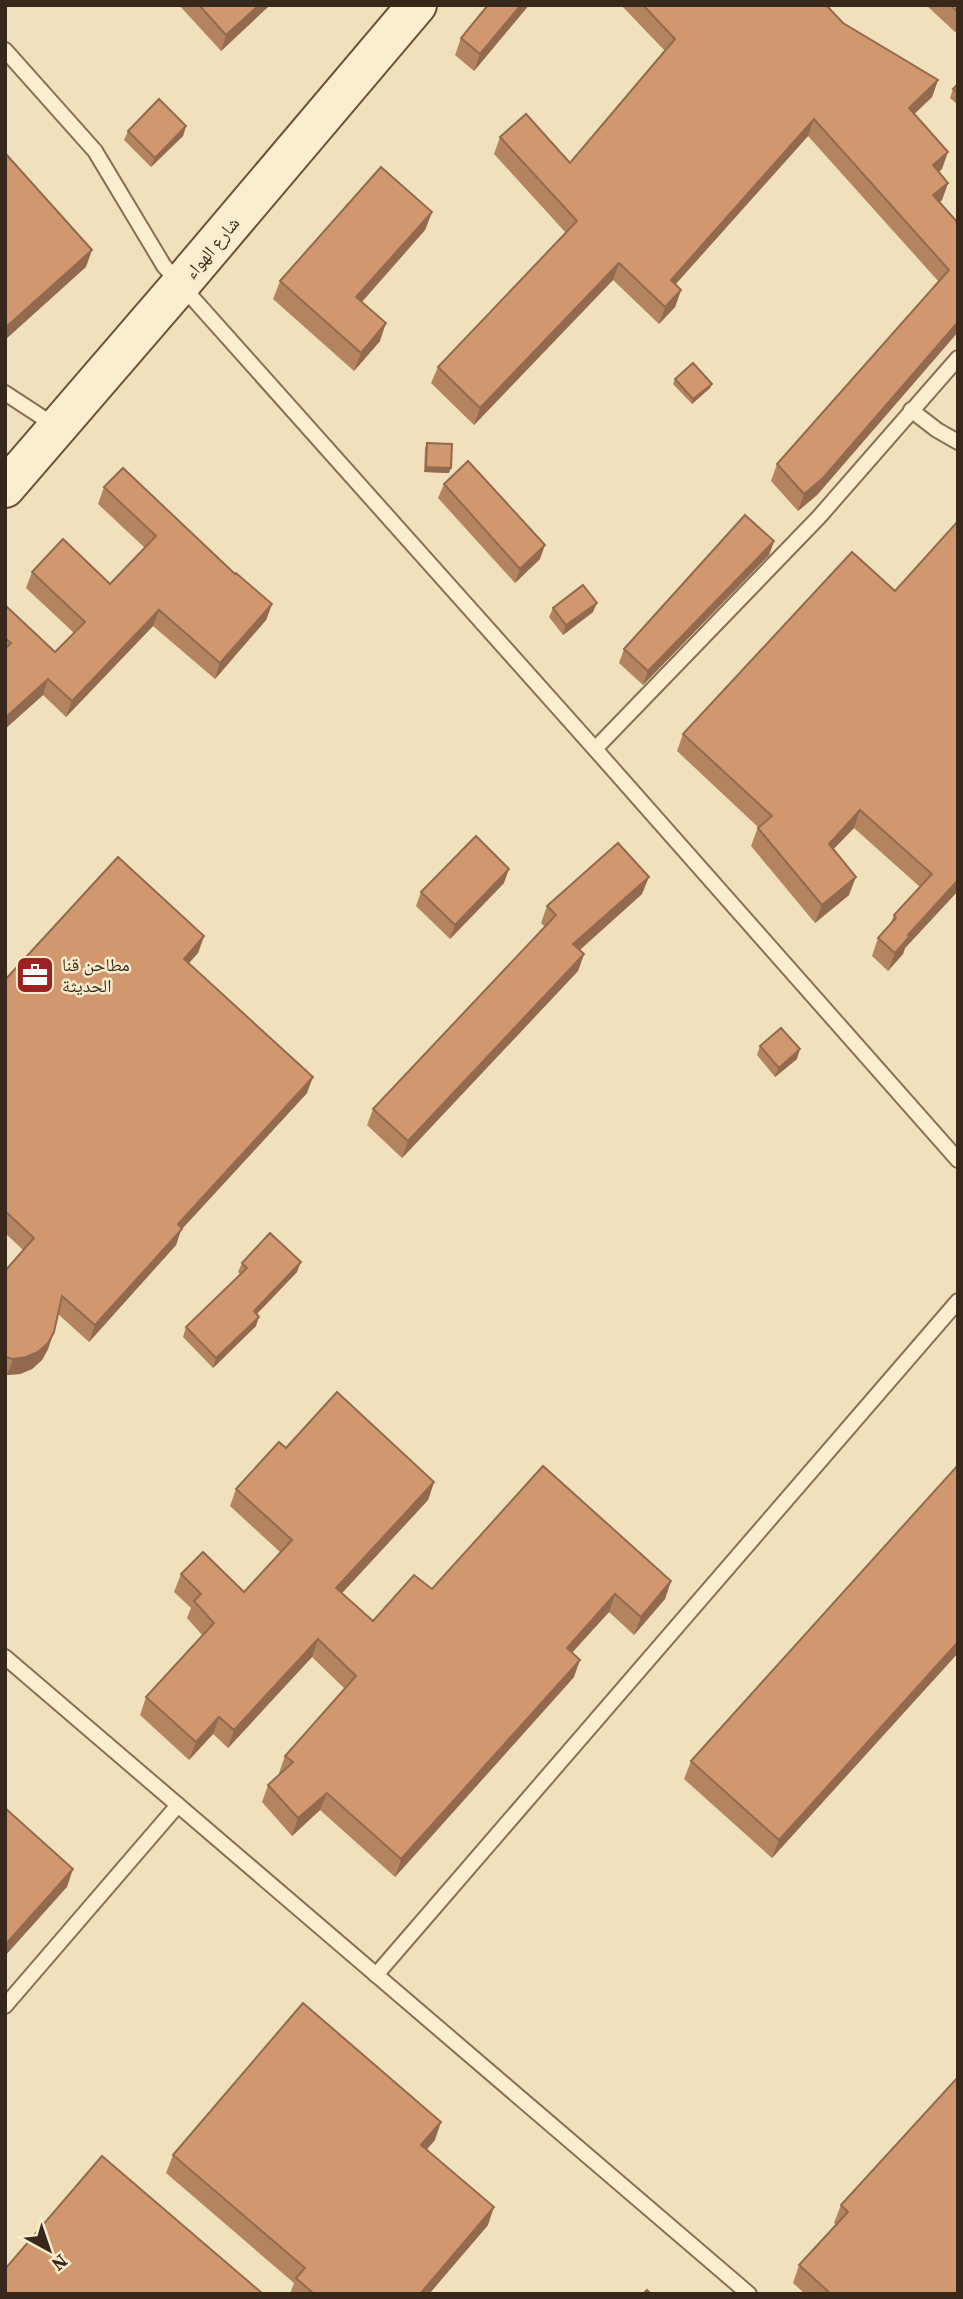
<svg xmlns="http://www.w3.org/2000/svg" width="963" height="2299" font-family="'Source Serif 4','Noto Naskh Arabic',serif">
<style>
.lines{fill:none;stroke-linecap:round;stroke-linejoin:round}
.lane-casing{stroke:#897055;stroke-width:18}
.secondary-casing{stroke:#6a5138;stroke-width:42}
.lane{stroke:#fbeed0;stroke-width:14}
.secondary{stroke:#fbeed0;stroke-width:38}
.wall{fill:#b4835f}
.shaded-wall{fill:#926a4e}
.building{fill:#d1986f;stroke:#926a4e;stroke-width:2}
.labels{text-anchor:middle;stroke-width:5;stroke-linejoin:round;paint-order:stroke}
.street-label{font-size:18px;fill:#37281b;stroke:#f7ebcc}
.poi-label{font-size:18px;fill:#37281b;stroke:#f7ebcc;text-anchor:start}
</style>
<rect width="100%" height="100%" fill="#f0e1bc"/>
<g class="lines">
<g class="lane-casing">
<g id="lane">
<path d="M5,50L95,151L164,266L595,749L958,1160"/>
<path d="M5,393L57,427"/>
<path d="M911,410L937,430L958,442"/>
<path d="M595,749L819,517L958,358"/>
<path d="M5,1657L749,2294"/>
<path d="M376,1975L958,1301"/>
<path d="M5,2006L178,1805"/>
</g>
</g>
<g class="secondary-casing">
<path id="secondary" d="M5,488L180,285L417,5"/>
</g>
<use href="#lane" class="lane"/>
<use href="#secondary" class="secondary"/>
</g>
<g class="wall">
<path d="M179,5H270L221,51Z"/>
<path d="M488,5H529L474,71L455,55L461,38Z"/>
<path d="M621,5H826L843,23L938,80L932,97L914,114L942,169L938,172L948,183L942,200L940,202L958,223V332L817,495L798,511L771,481L777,464L939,282L808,136L675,285L681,290L675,307L659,324L613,280L474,425L431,383L438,367L566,233L494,154L500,137L570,163L665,51Z"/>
<path d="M926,5H958V30L955,32Z"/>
<path d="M958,84V105L950,98L953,89Z"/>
<path d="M186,126L183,136L151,167L124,140L128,131Z"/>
<path d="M432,212L425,230L362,302L380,341L354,371L273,299L280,281Z"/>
<path d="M675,379L712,384L710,388L692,404L673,384Z"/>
<path d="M427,443L449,473L424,472L425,448Z"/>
<path d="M444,484L540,559L515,583L438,498Z"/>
<path d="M104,487L235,574L272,604L266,620L215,679L153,626L66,717L43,695L5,729V605L55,652L74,633L26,588L32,572L110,584L145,548L98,504Z"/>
<path d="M958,521V891L905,948L903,954L888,971L872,956L878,938L890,925L894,915L920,887L854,828L833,849L849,895L815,923L751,846L758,827L677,751L683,734L895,591Z"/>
<path d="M774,541L769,555L643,685L619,663L624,649Z"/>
<path d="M553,608L593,612L563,635L549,617Z"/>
<path d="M504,883L450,939L416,906L421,892Z"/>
<path d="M642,894L580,950L584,954L578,971L402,1158L367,1125L373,1109L545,927L541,923L547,906Z"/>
<path d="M204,936L198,953L189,963L307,1093L181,1230L176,1245L89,1342L58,1314L48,1349L42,1360L32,1369L20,1374L5,1375V1271L23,1250L5,1233V980Z"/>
<path d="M760,1046L797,1059L775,1077L757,1055Z"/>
<path d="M242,1263L297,1272L257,1314L256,1326L213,1368L183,1337L186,1327L241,1275L238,1272Z"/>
<path d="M286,1448L434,1482L428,1500L342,1593L373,1621L432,1589L671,1581L665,1599L634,1635L609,1612L572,1652L574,1677L395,1877L320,1810L292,1836L262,1802L268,1785L280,1774L279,1773L285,1756L345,1689L312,1657L228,1748L213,1734L189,1760L140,1715L146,1697L203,1636L187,1618L191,1608L174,1592L181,1574L244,1592L280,1552L230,1506L236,1489Z"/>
<path d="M958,1465V1653L772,1858L684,1779L691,1761Z"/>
<path d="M435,2140L427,2149L488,2225L429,2294H290L294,2283L166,2173L173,2155Z"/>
<path d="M841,2205L958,2294H805L793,2283L799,2265L836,2225L834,2223Z"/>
</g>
<g class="shaded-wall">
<path d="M259,5H270L221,51L226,35Z"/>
<path d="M521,5H529L474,71L480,54Z"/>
<path d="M938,80L932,97L903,125L909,108Z"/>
<path d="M814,119L808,136L664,297L671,280Z"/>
<path d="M186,126L183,136L151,167L155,158Z"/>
<path d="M948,152L942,169L927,182L933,165Z"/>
<path d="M948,183L942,200L927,212L933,195Z"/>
<path d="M432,212L425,230L350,315L356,297Z"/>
<path d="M92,250L86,267L5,340V328Z"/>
<path d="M619,263L613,280L474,425L480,408Z"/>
<path d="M681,290L675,307L659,324L665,307Z"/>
<path d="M958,322V332L817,495L798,511L804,494Z"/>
<path d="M386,323L380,341L354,371L361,353Z"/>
<path d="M712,384L710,388L692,404L693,399Z"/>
<path d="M426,467L451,468L449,473L424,472Z"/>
<path d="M774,541L769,555L643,685L648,671Z"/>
<path d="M545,545L540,559L515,583L520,569Z"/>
<path d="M597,603L593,612L563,635L566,625Z"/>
<path d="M272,604L266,620L215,679L220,663Z"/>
<path d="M159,610L153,626L66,717L72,701Z"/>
<path d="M48,679L43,695L5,729V718Z"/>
<path d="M860,810L854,828L822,861L829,844Z"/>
<path d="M509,869L504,883L450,939L455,925Z"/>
<path d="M649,877L642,894L567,961L573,944Z"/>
<path d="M856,877L849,895L815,923L822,905Z"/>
<path d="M958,880V891L905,948L903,954L888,971L895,953L908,935Z"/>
<path d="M204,936L198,953L178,975L184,959Z"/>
<path d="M584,954L578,971L402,1158L408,1141Z"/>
<path d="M800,1049L797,1059L775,1077L779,1068Z"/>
<path d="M313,1077L307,1093L181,1230L176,1245L89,1342L95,1325L178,1224Z"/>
<path d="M301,1262L297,1272L250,1321L254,1311Z"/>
<path d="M259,1317L256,1326L213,1368L216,1358Z"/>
<path d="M54,1332L48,1349L42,1360L32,1369L20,1374L7,1375L13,1359Z"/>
<path d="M434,1482L428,1500L330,1606L336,1588Z"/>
<path d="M671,1581L665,1599L634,1635L641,1617Z"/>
<path d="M615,1594L609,1612L561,1665L567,1648Z"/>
<path d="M318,1639L312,1657L228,1748L234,1730Z"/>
<path d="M958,1642V1653L772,1858L779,1840Z"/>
<path d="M580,1660L574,1677L395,1877L401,1859Z"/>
<path d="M219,1717L213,1734L189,1760L196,1742Z"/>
<path d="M327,1793L320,1810L292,1836L298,1818Z"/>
<path d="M73,1869L67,1887L5,1956V1945Z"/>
<path d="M441,2122L435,2140L415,2163L421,2145Z"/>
<path d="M494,2207L488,2225L429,2294H420Z"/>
</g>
<g class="building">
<path d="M199,5H259L226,35Z"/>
<path d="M488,5H521L480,54L461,38Z"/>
<path d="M643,5H826L843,23L938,80L909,108L948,152L933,165L948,183L933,195L958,223V322L823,478L804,494L777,464L949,270L814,119L671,280L681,290L665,307L619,263L480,408L438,367L577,221L500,137L526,114L570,163L675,39Z"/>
<path d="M950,5H958V12Z"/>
<path d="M958,84V93L953,89Z"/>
<path d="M159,99L186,126L155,158L128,131Z"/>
<path d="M5,153L92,250L5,328Z"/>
<path d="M381,167L432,212L356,297L386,323L361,353L280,281Z"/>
<path d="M693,363L712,384L693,399L675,379Z"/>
<path d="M427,443L452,444L451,468L426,467Z"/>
<path d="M468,461L545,545L520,569L444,484Z"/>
<path d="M123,468L235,574L236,573L272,604L220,663L159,610L72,701L48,679L5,718V649L11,643L5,638V605L55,652L85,622L32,572L63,539L110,584L156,536L104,487Z"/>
<path d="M745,515L774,541L648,671L624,649Z"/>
<path d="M958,521V880L908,935L909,937L895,953L878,938L896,918L894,915L932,874L860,810L829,844L856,877L822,905L758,828L772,816L683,734L852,552L895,591Z"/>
<path d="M583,585L597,603L566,625L553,608Z"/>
<path d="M476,836L509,869L455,925L421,892Z"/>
<path d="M618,843L649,877L573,944L584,954L408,1141L373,1109L556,915L547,906Z"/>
<path d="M118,857L204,936L184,959L313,1077L178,1224L182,1229L95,1325L62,1296L54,1332L48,1343L38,1352L26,1357L13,1359L5,1357V1271L34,1238L5,1211V980Z"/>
<path d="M781,1028L800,1049L779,1068L760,1046Z"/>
<path d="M270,1233L301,1262L254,1311L259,1317L216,1358L186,1327L247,1268L242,1263Z"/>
<path d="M337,1392L434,1482L336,1588L373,1621L414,1575L432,1589L543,1466L671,1581L641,1617L615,1594L567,1648L580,1660L401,1859L327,1793L298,1818L268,1785L293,1762L285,1756L356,1676L318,1639L234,1730L219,1717L196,1742L146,1697L214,1623L194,1601L201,1594L181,1574L203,1552L244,1592L292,1540L236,1489L279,1442L286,1448Z"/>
<path d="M958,1465V1642L779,1840L691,1761Z"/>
<path d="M5,1808L73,1869L5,1945Z"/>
<path d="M303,2003L441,2122L421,2145L494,2207L420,2294H314L296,2278L305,2268L173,2155Z"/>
<path d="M958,2077V2294H831L799,2265L848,2212L841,2205Z"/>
<path d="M102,2156L263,2294H5V2269Z"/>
<path d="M647,2290L651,2294H643Z"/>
</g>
<defs>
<g id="office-square" transform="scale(2.0125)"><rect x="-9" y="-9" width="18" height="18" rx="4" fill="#9b2122" stroke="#f7ebcc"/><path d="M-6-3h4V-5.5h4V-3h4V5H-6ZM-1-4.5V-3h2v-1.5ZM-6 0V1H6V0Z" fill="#fff"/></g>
</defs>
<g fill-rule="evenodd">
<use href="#office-square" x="35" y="975"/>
</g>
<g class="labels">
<g class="street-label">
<text transform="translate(212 248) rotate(-50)" y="6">شارع الهواء</text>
</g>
<g class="poi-label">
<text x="62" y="971">مطاحن قنا<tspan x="62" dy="21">الحديثة</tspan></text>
</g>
</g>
<rect width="963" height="2299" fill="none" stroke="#37281b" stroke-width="14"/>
<g transform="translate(49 2250) rotate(140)" stroke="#f7ebcc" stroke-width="5" paint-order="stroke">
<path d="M0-5L12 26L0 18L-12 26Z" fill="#37281b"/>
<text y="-10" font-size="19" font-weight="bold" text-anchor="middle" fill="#37281b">N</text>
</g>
</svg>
